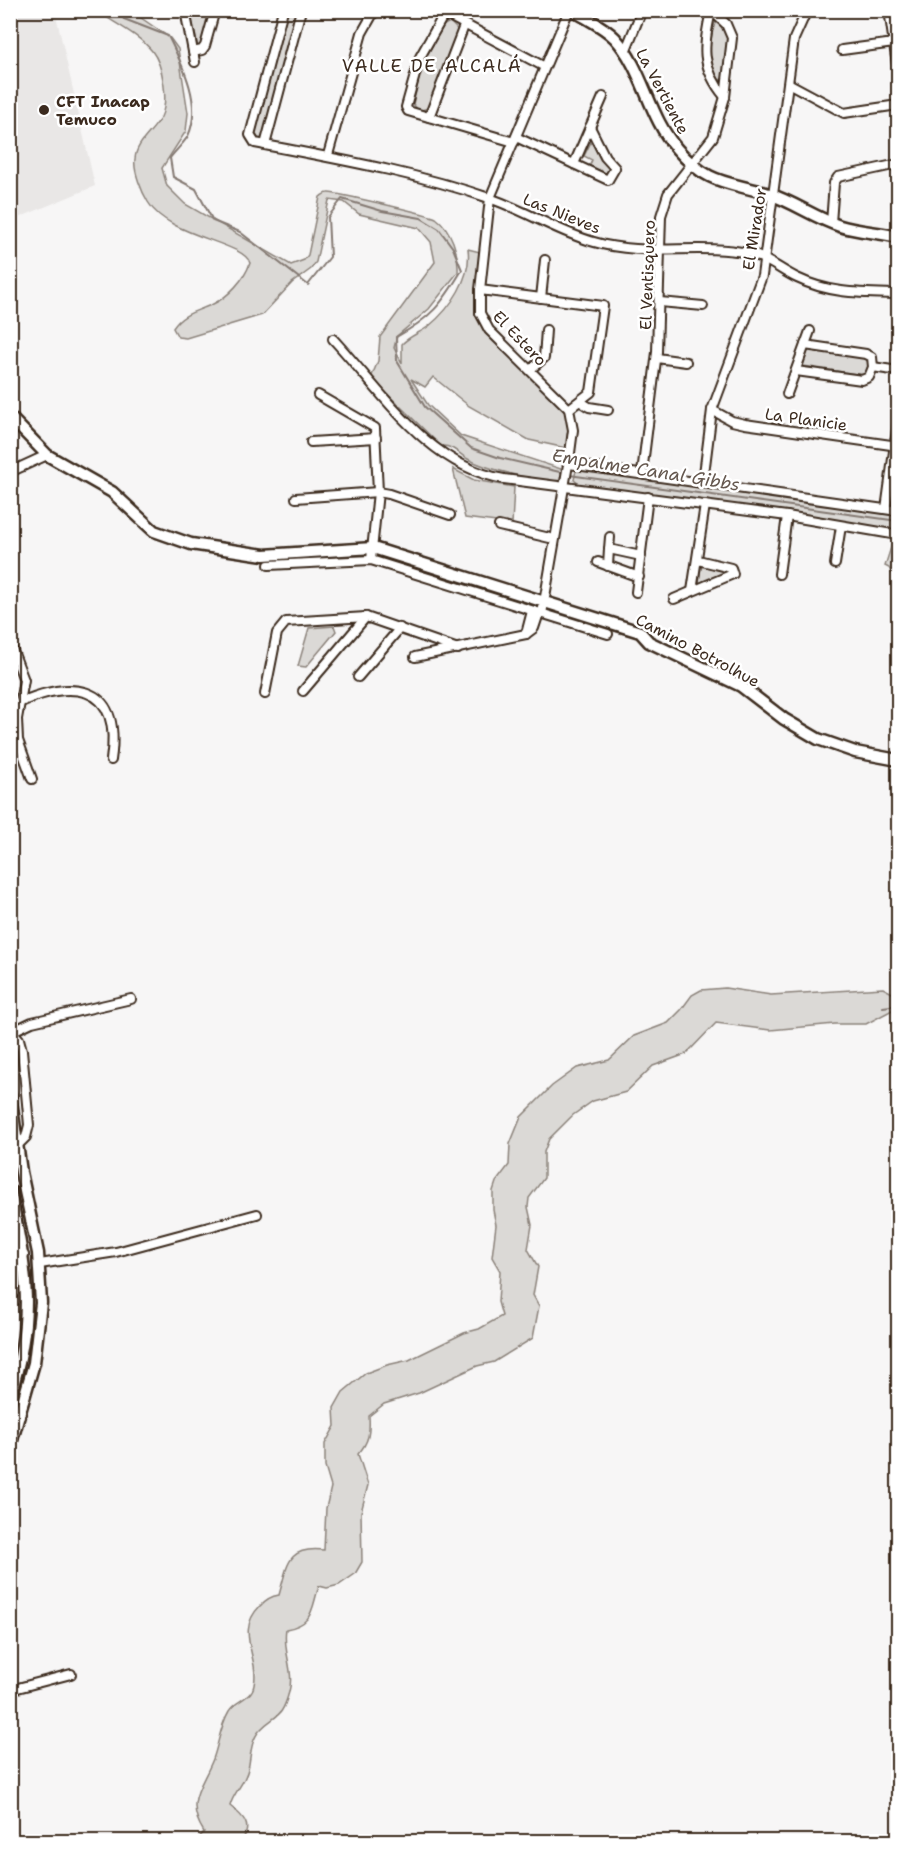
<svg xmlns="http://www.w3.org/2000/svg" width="909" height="1852" font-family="'Shantell Sans',sans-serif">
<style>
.built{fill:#e9e7e6}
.green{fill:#dbd9d6;stroke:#8b827a;stroke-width:1.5}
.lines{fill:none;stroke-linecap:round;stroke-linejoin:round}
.stream{stroke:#847972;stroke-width:2}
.street-casing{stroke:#3b2a1e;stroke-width:12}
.secondary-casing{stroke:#3b2a1e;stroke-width:15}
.street{stroke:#fff;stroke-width:8}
.secondary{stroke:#fff;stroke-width:10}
.poi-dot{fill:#3b2a1e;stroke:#fff;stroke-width:2}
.labels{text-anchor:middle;stroke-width:5;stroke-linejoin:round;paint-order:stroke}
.street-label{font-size:16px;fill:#3b2a1e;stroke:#fff}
.poi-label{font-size:16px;font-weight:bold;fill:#3b2a1e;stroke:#fff;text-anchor:start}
.neighbourhood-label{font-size:18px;letter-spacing:1.5px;fill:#3b2a1e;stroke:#fff}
.water-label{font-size:18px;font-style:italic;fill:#65584f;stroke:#fff}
</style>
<rect width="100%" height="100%" fill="#f7f6f6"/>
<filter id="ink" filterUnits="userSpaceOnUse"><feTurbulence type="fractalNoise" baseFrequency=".0167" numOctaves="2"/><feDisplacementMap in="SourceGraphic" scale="12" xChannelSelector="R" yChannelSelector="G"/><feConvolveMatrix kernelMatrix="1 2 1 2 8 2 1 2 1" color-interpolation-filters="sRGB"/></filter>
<g filter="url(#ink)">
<path class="built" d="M11,10L55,11L95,186L11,221Z"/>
<g class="green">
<path d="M97,11H131L170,38L178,49L188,113L186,131L162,168L167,186L185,204L291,265L304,260L308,255L320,197C323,195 324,193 328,193C335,192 431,215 436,218C451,229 459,253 458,272L429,309L397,336L394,348L402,363V344C411,335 420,333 429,326C451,308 472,277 468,249L480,252L475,313L485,333L566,411L569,422L566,448L529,440L469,406L433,377L425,387L411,379L428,405L461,436L564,470V480C544,484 485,469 466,458C458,453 452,445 441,446L371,378L378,361L380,337L435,262L431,242L419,228L359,214L344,202L329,200L316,262L311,269L292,283L262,315L186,338L178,337L173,328C183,313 198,311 213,304C228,297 245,279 250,263C244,242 168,237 148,202C142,192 133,171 135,159C136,142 153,132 161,117C169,101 163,65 152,51C138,34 114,23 97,11Z"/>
<path d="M190,11H212L200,48L198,47Z"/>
<path d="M287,11H298L263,139L258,141L254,137Z"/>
<path d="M450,22L459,31L458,37L428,108L419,111L413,104L423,62L444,25Z"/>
<path d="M719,22L728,36L724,78L718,81C707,64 709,42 715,23Z"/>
<path d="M591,142L611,169L607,175L589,167L592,160L584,156Z"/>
<path d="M807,349L864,357L869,363L867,372L863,375L803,366Z"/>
<path d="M453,469L474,480L514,487L512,524L465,518Z"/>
<path d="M581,469L898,516V530L579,484L574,480L576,470Z"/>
<path d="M893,541H898V585L889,568L885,566Z"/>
<path d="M701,567L704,566L732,572L702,586L699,582Z"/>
<path d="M334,626L336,631L306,667L298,666L309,628Z"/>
<path d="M725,988L771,995L883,988L898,996V1007L866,1024H835L770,1030L716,1023L686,1054L653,1066L626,1092L593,1101L573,1115L549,1139L544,1152V1178L529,1198L528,1207L532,1225L528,1249L538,1267L533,1295L539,1306L533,1338L494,1362L477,1366L419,1393L384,1404L369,1416C370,1432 369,1442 358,1454L368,1485L361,1512L362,1562L355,1574L339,1585L327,1588L319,1586C311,1610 314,1624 286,1629C282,1650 295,1671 289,1692C281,1721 276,1713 260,1730C250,1741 251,1757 248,1769C245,1783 233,1793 230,1806C243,1816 254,1826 241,1841H196L204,1832C184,1801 202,1787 213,1759C219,1743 220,1726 229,1711C235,1700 252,1699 254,1685C260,1657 234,1632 260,1606C265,1600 272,1596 279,1595C288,1564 287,1546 324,1550L326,1508L331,1487L325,1467V1444L335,1426L334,1408L343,1392L366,1373L387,1365L409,1360L464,1333L479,1329L502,1316L498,1302L500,1271L492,1257L496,1225L493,1210V1191L496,1182L509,1165L510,1144L521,1117L552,1086L577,1068L609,1060L634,1036L668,1023L681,1010L692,995L701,990Z"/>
</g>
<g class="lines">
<g class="stream">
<path d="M115,10L124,19L168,36C182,64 203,104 188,136C184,143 175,151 170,158L173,177L196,189L213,221L240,232L308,285L330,257L328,217L342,199L382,211L421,218L439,229L453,248L462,270C442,304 431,318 396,337L397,361L425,407L471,448L500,458L564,473"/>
<path d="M569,475L898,521"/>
<path d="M883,1007L898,1005"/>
</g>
<g class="street-casing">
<g id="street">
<path d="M185,10L195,62"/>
<path d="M283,10L250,135L255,143C332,158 414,172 489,198C525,210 558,232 594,242C644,257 698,243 748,253C766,257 780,270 797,278C830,294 862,293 898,294"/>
<path d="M889,10L898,72"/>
<path d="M711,11C703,46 700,67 725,97"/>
<path d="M842,50L894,43"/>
<path d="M193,52L202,50L205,46L215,10"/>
<path d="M625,52L642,10"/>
<path d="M790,84L844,113L898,105"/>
<path d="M429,117L464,26"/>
<path d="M516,137L608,180L615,168L605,157L590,127"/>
<path d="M514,142L408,111L406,107L420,57L442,18L449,16L543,66"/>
<path d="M265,145L301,10"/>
<path d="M328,155L362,33L375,10"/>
<path d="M574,164L603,97"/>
<path d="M831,223L834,183L838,177L898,164"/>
<path d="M480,290L603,306L591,392L569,409"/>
<path d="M541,298L545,260"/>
<path d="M660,302L703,306"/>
<path d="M333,339C383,393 428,466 504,479L787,516L898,535"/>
<path d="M657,358L686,362"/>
<path d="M873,367L898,371"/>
<path d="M531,369L544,358L546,330"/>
<path d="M796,371L862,380L869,377L873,367L872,357L866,354L805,345"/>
<path d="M787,394L810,331"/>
<path d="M318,395L375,428L378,492L371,560"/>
<path d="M581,402L589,407L608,410"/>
<path d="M712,410L732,421L745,424L898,446"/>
<path d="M311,442L376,438"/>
<path d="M569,464L898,511"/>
<path d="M10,472L47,455"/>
<path d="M642,473L657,352L661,216L668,194L713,137L725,97L732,38L726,24L711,10"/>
<path d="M703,482L712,410L762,276L794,39L807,10"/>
<path d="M296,498L378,492L389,494L450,515"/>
<path d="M886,509L898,422"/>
<path d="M499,526L554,539"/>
<path d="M609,549L610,537"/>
<path d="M598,562L639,577"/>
<path d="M835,564L841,526"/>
<path d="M269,565L371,560L608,634"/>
<path d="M608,566L609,549L641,556"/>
<path d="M779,574L787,516"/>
<path d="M692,591L705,505"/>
<path d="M636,592L648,497"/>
<path d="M674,599L733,574L731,568L698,560"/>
<path d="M542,614L570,453L573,430L569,409L489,330L480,313V290L490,198L569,10"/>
<path d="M526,634L532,611"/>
<path d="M10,643L24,680L17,719L18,740L32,779"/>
<path d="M415,657L526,634L534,628L539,613"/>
<path d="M358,677L400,628"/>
<path d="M303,691L366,617"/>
<path d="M265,694L277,633L286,622L366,617L458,649"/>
<path d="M10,707C67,679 123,679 111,760"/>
<path d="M10,1029L19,1039L22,1050L29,1125L26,1137L17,1146"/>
<path d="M13,1031L32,1022L131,999"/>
<path d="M10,1259L24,1255"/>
<path d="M40,1264L116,1252L257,1214"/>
<path d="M10,1690L71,1674"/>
</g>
</g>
<g class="secondary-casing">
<g id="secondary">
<path d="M573,10C587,19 603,26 615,38C644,70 648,116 677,149C709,186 728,181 769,194C794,202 815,218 840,226C859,232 879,232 898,237"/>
<path d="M10,417L47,455L112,492L154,531L191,544L264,555L373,548L640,632L649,642L741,686L784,719L818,739L855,752L898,760"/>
<path d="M10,1094L21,1172L38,1253L41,1303L34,1363L10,1447"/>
<path d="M10,1191C26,1271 36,1314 10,1395"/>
</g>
</g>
<use href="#street" class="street"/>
<use href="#secondary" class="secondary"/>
</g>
</g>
<circle class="poi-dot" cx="44" cy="110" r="6"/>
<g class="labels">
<g class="street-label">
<text transform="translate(663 91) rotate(62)" y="6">La Vertiente</text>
<text transform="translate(562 213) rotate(22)" y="6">Las Nieves</text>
<text transform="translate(754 229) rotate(-81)" y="6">El Mirador</text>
<text transform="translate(647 275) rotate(-88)" y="6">El Ventisquero</text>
<text transform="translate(520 338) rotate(46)" y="6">El Estero</text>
<text transform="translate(806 419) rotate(8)" y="6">La Planicie</text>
<text transform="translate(698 650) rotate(28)" y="6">Camino Botrolhue</text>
</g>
<g class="poi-label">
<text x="56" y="107">CFT Inacap<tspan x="56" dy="18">Temuco</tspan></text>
</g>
<g class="neighbourhood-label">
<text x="432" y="72">VALLE DE ALCALÁ</text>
</g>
<g class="water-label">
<text transform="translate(646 470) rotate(9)" y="6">Empalme Canal Gibbs</text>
</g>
</g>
<rect width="909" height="1852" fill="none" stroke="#fff" stroke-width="36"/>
<rect x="18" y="18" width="873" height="1816" fill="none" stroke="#3b2a1e" stroke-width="2" filter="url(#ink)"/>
</svg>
